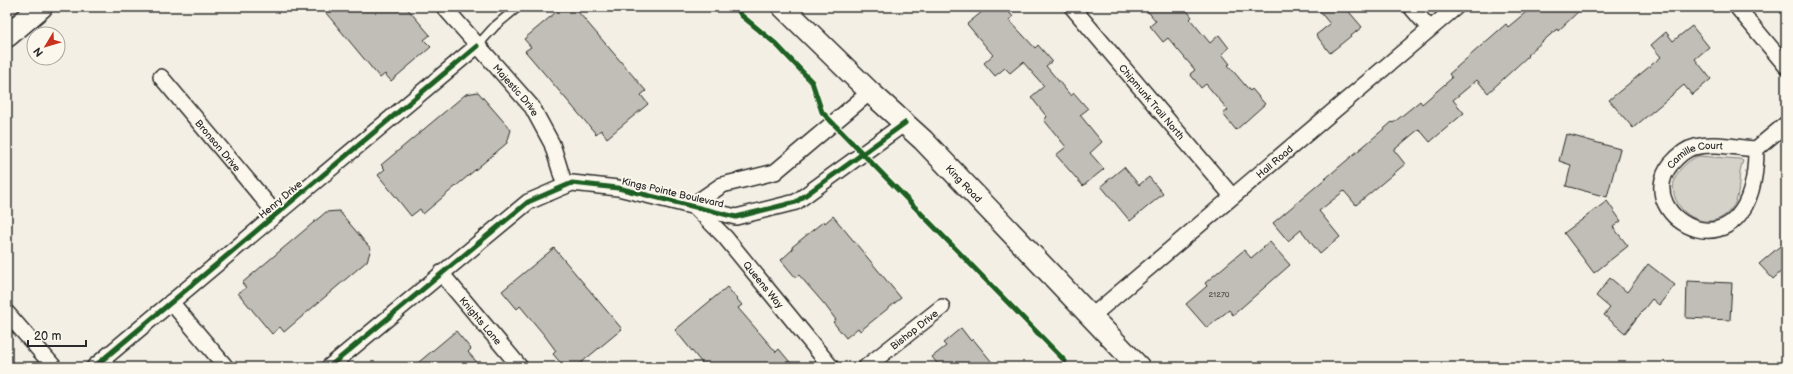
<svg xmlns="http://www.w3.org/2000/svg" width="1793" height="374" font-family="'Balsamiq Sans',sans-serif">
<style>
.green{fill:#d5d2c9;stroke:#807e7a}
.building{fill:#c0beb6;stroke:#2b2b2b}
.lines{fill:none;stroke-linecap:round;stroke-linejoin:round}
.lane-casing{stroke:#2b2b2b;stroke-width:11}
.street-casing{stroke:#2b2b2b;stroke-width:18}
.secondary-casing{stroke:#2b2b2b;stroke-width:24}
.highway-casing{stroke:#2b2b2b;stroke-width:25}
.lane{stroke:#fbf7ec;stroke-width:8}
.street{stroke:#fbf7ec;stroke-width:15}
.secondary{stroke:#fbf7ec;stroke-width:21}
.highway{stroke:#fbf7ec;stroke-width:22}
.cycleway-casing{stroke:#fbf7ec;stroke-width:8}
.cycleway{stroke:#1b5e20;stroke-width:5}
.labels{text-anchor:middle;stroke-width:4;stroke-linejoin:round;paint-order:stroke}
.number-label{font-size:8px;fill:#50504e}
.street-label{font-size:10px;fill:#2b2b2b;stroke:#fbf7ec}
</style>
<rect width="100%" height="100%" fill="#f3efe4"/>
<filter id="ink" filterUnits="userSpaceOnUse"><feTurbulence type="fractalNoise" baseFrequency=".025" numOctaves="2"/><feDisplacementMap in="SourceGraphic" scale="8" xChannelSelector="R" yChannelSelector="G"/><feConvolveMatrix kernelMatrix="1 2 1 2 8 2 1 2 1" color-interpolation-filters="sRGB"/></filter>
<g filter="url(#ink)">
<path class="green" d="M1698,156L1740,159L1743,161C1737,175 1741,192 1735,203C1707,253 1636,187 1698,156Z"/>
<g class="building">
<path d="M321,7H406L430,35L424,40L431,47L391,81L385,74L380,78Z"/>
<path d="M562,7H574L646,91L641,95L648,104L607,138L601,130L596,134L525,51L531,47L524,39Z"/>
<path d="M988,7H1005L1013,17L1009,20L1035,48L1038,45L1052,61L1046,66L1071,96L1074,93L1088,109L1080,115L1102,142L1090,153L1104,169L1083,186L1056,155L1066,147L1044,120L1047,117L1031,97L1044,86L1023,62L1010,73L1005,68L995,76L984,63L993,55L967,24Z"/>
<path d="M1144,7H1184L1192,17L1190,19L1210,43L1219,35L1229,48L1222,54L1230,64L1228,65L1250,91L1252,89L1265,104L1236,130L1223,114L1228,110L1206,84L1201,88L1190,74L1195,70L1168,38L1163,42L1150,26L1156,21Z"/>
<path d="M1316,7H1345L1362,27L1330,53L1316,35L1330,24Z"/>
<path d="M1532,7H1583L1558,31L1557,29L1527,55L1528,56L1488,93L1477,80L1453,100L1464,113L1430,142L1419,129L1394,150L1405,164L1356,205L1344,191L1319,211L1340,237L1320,254L1301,230L1288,241L1273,223L1392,122L1393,123L1420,101L1422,104L1452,78L1449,74L1506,24L1508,27Z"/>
<path d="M1692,26L1709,47L1695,59L1711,79L1692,95L1684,85L1633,128L1609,100L1661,57L1651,45L1666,32L1673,41Z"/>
<path d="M478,92L511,130L507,143L423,214L420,209L411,216L378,175L385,169L381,165L466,94Z"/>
<path d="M1566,134L1620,149L1607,197L1566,186L1571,165L1559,161Z"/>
<path d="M1124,167L1139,185L1149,177L1163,194L1130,221L1101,186Z"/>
<path d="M1607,201L1621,221L1613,227L1628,246L1594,273L1564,233Z"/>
<path d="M339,211L371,249L367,261L284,332L280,327L272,334L238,293L246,288L242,283L326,212Z"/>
<path d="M833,216L901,298L860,331L858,328L846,338L833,322L836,320L825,305L799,275L796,278L781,260L793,249L792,247L824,221L825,223Z"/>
<path d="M1786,241V267L1773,279L1759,264Z"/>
<path d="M1270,242L1290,265L1233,315L1229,310L1207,328L1186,304L1207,286L1205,283L1244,250L1251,258Z"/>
<path d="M554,248L622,329L576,367H564L553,354L556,351L545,336L520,306L517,309L502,291Z"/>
<path d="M1648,264L1675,285L1659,305L1652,299L1625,333L1604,315L1610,308L1596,296L1610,278L1627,292Z"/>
<path d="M1687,281L1732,283L1730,320L1686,318Z"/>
<path d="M727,287L742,305L738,308L776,352L779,349L794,367H705L675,330Z"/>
<path d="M961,328L971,341L973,339L996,367H940L932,357L946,346L943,343Z"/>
<path d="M456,331L471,349L468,352L481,367H413Z"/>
</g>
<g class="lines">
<g class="lane-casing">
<path id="lane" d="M477,46L495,26L518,7"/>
</g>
<g class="street-casing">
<g id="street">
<path id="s1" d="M444,7L532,107L552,144L565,186"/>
<path id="s2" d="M1072,7L1232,196"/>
<path d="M1411,7L1430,29"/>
<path d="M1737,7L1786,66"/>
<path id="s3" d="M161,77L276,214"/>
<path id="s4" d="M1756,149C1756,288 1627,218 1671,164C1677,157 1685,149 1695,147C1714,142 1737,148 1756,149L1786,124"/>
<path d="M693,205L722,185L775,172L870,92"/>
<path id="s5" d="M694,206L725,237L831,367"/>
<path id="s6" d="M441,273L520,367"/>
<path d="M171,302L226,367"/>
<path d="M7,313L54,367"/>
<path id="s7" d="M1092,316L1456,7"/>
<path d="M94,367L477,46"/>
<path d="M329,367L528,202L572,183L618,188L736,217L796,202L905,123"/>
<path id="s8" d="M866,367L942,307"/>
</g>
</g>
<g class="secondary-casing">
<g id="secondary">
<path id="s9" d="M783,7L870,92L923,140L1139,367"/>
</g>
</g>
<g class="highway-casing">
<path id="highway" d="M7,36L41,7"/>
</g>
<use href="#lane" class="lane"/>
<use href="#street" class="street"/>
<use href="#secondary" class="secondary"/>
<use href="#highway" class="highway"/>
<g class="cycleway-casing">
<g id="cycleway">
<path d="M736,7L741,15L776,44L812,82L822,112L1065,361"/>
<path d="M94,367L477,46"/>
<path d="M329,367L528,202L572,183L618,188L736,217L796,202L905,123"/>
</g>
</g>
<use href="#cycleway" class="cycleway"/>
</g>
</g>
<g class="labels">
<g class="number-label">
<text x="1219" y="297">21270</text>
</g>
<g class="street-label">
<text dy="4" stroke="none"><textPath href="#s1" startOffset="110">Majestic Drive</textPath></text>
<text dy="4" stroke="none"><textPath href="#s2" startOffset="124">Chipmunk Trail North</textPath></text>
<text dy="4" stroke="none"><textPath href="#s3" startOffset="89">Bronson Drive</textPath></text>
<text dy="4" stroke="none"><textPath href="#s4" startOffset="227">Camille Court</textPath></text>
<text dy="4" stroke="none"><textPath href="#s7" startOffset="239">Hall Road</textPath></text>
<text dy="4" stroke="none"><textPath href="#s9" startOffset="253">King Road</textPath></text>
<text transform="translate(673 192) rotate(13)" y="4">Kings Pointe Boulevard</text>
<text transform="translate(280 199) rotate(-40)" y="4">Henry Drive</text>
<text dy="4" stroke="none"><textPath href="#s5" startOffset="105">Queens Way</textPath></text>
<text dy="4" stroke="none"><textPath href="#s6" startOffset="62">Knights Lane</textPath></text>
<text dy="4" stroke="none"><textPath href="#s8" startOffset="61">Bishop Drive</textPath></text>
</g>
</g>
<rect width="1793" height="374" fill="none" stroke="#fbf7ec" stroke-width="24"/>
<rect x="12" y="12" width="1769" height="350" fill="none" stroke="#2b2b2b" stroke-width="1.5" filter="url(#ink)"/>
<g transform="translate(46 46) rotate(232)"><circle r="19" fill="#fbf7ec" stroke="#a8a59f"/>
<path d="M0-3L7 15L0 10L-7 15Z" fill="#c8321e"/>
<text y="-6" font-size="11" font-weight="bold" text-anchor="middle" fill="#2b2b2b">N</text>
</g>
<path d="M28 340v6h58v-6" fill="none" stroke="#2b2b2b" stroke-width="2"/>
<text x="34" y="340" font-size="12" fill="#2b2b2b" stroke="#fbf7ec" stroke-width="3" paint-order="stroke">20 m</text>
</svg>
